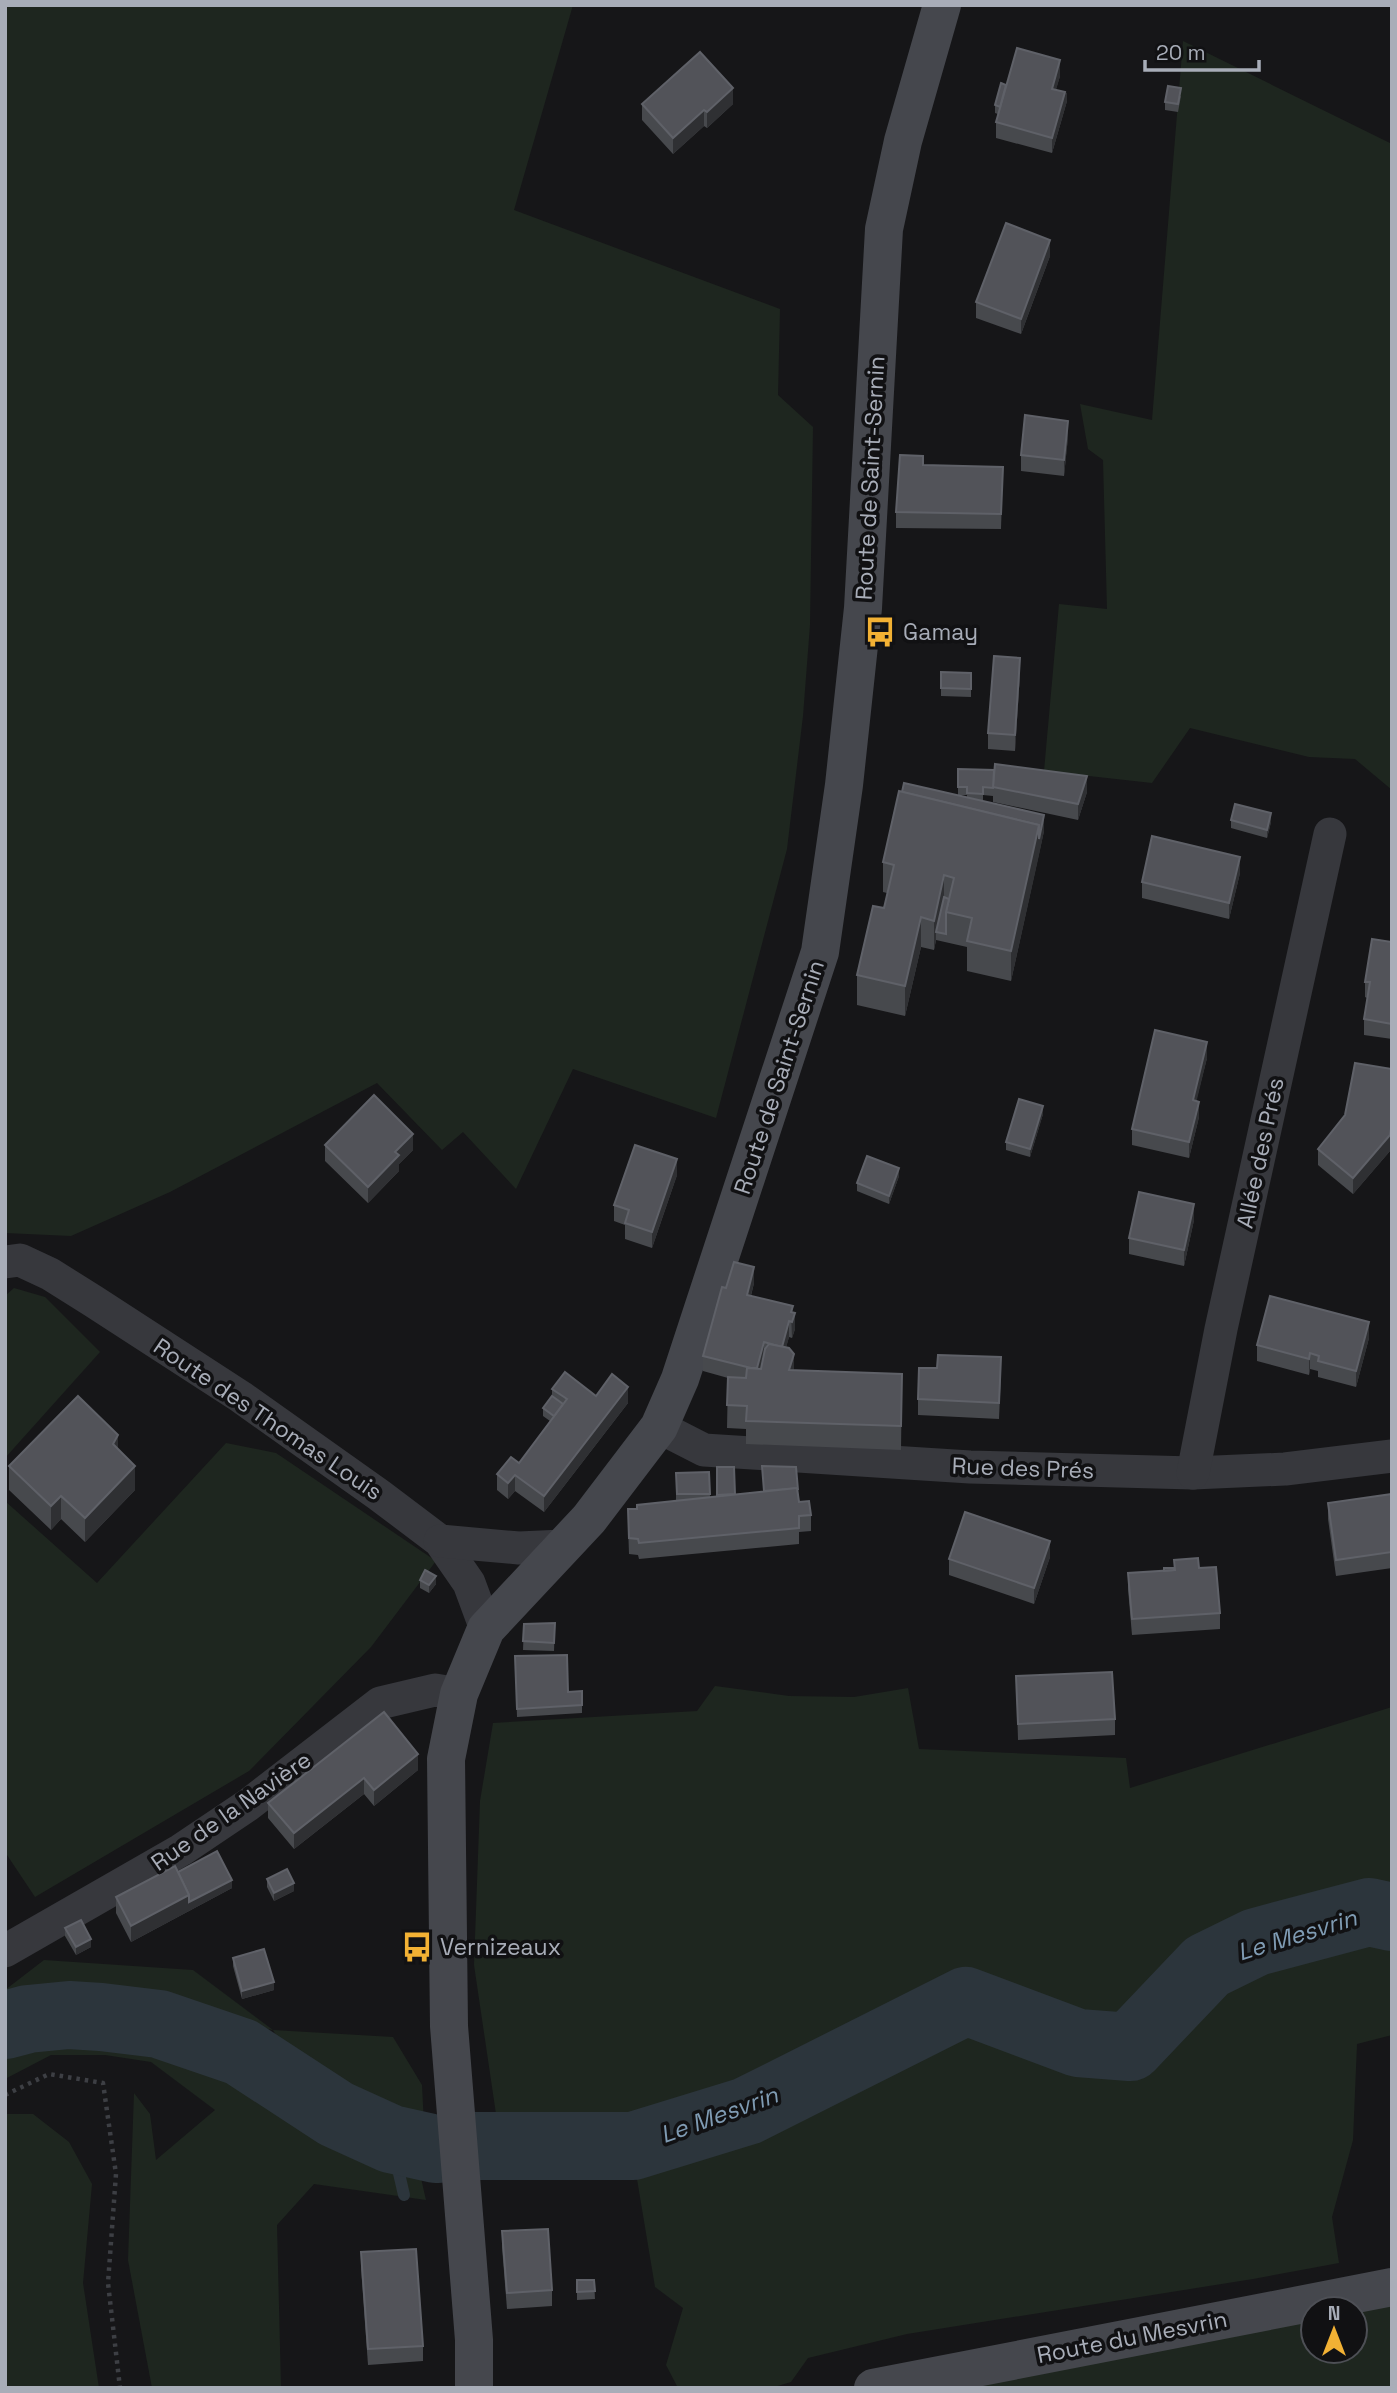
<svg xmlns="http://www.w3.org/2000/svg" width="1397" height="2393" font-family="'Space Grotesk',sans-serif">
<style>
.green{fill:#1e261f}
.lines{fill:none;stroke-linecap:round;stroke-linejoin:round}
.stream{stroke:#2c353c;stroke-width:12}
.river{stroke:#2c353c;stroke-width:68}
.path{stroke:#3d3f44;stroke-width:4.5;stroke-dasharray:3.5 5;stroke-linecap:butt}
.street{stroke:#37383d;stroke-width:33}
.secondary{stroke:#45474d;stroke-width:38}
.wall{fill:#47494d}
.shaded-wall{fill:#2f3033}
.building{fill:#525359;stroke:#5f6168;stroke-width:2}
.labels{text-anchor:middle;stroke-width:7;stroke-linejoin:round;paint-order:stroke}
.street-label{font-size:23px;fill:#a8adb8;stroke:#111113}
.poi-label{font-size:23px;fill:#a8adb8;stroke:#111113;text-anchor:start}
.water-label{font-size:24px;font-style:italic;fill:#7f9bb3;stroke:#111113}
</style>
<rect width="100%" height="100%" fill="#161618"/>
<g class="green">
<path d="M5,5H573L514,210L780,309L778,395L813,427L810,625L803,716L787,849L716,1118L573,1069L516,1189L463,1132L442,1150L377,1083L170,1192L71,1236L5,1233Z"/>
<path d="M1183,41L1392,144V790L1355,759L1309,757L1190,728L1152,783L1044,771L1059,604L1107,609L1103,460L1088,449L1080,404L1152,420Z"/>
<path d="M14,1288L45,1297L100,1352L5,1458V1296Z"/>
<path d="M226,1443L276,1453L436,1561L371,1647L249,1771L35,1897L5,1852V1501L97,1583Z"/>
<path d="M715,1686L789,1696L854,1697L908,1688L919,1749L1126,1758L1130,1788L1392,1707V2035L1357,2044L1353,2140L1332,2217L1339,2263L1253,2279L907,2334L808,2358L791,2382L771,2388H678L666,2365L683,2308L655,2287L635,2167L502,2180L496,2114L474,1965L480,1801L493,1723L697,1711Z"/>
<path d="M44,1960L193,1970L273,2030L393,2037L422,2085L424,2125L343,2092L296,2069L273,2030L97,1996L5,1998V1990Z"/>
<path d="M49,2031L166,2044L234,2071L303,2117L418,2165L426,2200L314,2184L277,2225L281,2388H152L128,2260L134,2093L150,2114L156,2160L215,2110L151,2062L105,2055H51L5,2079V2041Z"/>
<path d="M5,2114H33L69,2142L92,2184L83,2283L99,2388H5Z"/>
<path d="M1392,2299V2388H940L1313,2311V2351H1355V2309Z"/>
</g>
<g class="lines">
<path class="stream" d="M391,2139L404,2195"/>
<path class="river" d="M5,2025L28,2019L69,2015L101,2017L159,2024L241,2052L336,2114L391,2139L436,2149L477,2146H633L747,2111L966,2001L1078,2043L1130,2047L1207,1966L1256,1942L1369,1912L1392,1917"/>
<path class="path" d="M5,2095L49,2074L103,2083L116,2174L108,2283L120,2388"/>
<g class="street">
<path d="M5,1262L20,1260L50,1274L93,1301L241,1397L379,1495L440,1541L469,1583L486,1629"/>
<path d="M659,1427L704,1450L970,1467L1193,1473L1285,1469L1392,1456"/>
<path d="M1193,1473L1221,1329L1330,834"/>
<path d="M440,1541L519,1548L563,1546"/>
<path d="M5,1951L181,1850L248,1805L380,1703L435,1690L459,1694"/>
</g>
<g class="secondary">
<path d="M474,2388V2340L449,2026L446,1759L459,1694L486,1629L589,1519L659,1427L680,1379L820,952L844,785L863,608L884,229L903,141L942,5"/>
<path d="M873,2388L1392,2287"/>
</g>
</g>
<g class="wall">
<path d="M1060,76L1056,89L1067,101L1052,153L996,138V122L998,114L995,113V105L1006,85Z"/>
<path d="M1181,96L1178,112L1165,110V102Z"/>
<path d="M642,104H733L707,128L704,126L673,154L642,120Z"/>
<path d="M1050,256L1021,334L976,318V302Z"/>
<path d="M1068,437L1064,476L1021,471V455Z"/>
<path d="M923,465L1003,467L1001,529L896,528V512Z"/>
<path d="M941,672L971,673V697L941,696Z"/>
<path d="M1020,674L1015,751L988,749V733Z"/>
<path d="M958,769L1087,792L1078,820L993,802V796L983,795V801L1044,831L1011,981L967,971V947L936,940L934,950L921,947L905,1016L857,1005V975L884,908L887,893L883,892V862L967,798V795H958Z"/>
<path d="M1231,820L1271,822L1267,838L1231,828Z"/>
<path d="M1240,873L1229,919L1142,898V882Z"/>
<path d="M1392,942V1039L1364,1035V1019L1367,998L1365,997V982Z"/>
<path d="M1207,1058L1196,1101L1199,1117L1189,1158L1132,1145V1129Z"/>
<path d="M1392,1069V1138L1390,1151L1353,1194L1318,1165V1149Z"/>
<path d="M1043,1114L1030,1157L1006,1150V1142Z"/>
<path d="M325,1145L413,1150L399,1164V1171L368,1203L325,1161Z"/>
<path d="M677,1175L652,1248L625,1239V1225L614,1221V1205Z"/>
<path d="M899,1176L889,1204L857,1191V1183Z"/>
<path d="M1194,1220L1184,1266L1129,1254V1238Z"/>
<path d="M754,1283L751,1296L793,1312L795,1329L792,1338L789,1337L786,1347L794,1370L902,1374L901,1450L746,1444V1429L727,1428L728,1378L703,1371V1356L726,1288Z"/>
<path d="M1369,1338L1356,1387L1318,1377V1371L1310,1369L1309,1375L1257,1361V1345Z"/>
<path d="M1001,1373L999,1419L918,1415V1399Z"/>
<path d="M552,1389L596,1396L628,1403L544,1512L515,1491L508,1499L497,1490V1474L519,1463L550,1421L543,1416V1408L552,1396Z"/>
<path d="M118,1449L135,1490L85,1542L61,1519L51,1530L9,1490V1466Z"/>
<path d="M717,1467L735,1494L798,1490L799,1502L811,1515V1531L799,1532V1544L639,1559L638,1555L629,1554L628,1525L637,1509L676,1501V1473L709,1472L710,1497L717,1496Z"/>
<path d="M1392,1494V1568L1336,1576L1328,1519V1503Z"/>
<path d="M1050,1557L1034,1604L949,1575V1559Z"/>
<path d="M1199,1568L1220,1613V1629L1132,1635L1128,1589V1573Z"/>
<path d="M420,1580L436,1584L429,1593L420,1588Z"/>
<path d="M555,1623L554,1651L523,1650L524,1624Z"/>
<path d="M515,1656L568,1692L582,1691V1713L517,1717Z"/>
<path d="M1016,1676L1115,1719V1735L1018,1740Z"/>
<path d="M418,1754V1770L374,1806L364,1794L294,1849L268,1818V1803Z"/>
<path d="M178,1872L232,1888L131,1942L116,1913V1897Z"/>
<path d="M267,1879L294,1891L274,1901L267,1887Z"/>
<path d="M65,1928L91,1947L76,1955L65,1936Z"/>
<path d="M233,1958L274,1990L242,1999L233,1966Z"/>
<path d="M502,2231L552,2290V2306L507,2309L502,2247Z"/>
<path d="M361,2252L423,2346V2361L368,2365L361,2268Z"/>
<path d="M577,2280H594L595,2299L577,2300Z"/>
</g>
<g class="shaded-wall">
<path d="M1060,60V76L1054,97L1052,89Z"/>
<path d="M733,88V104L707,128V112Z"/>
<path d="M1065,92L1067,93V101L1052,153V138Z"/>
<path d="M704,110V126L673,154V138Z"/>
<path d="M1050,240V256L1021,334V319Z"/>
<path d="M1068,421V437L1064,476V460Z"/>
<path d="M1020,658V674L1015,751V735Z"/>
<path d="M1087,776V792L1078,820V804Z"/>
<path d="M1271,813V822L1267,838V830Z"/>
<path d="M1044,815V831L1039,855V839Z"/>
<path d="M1039,825V855L1011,981V951Z"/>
<path d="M1240,857V873L1229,919V903Z"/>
<path d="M944,875V905L936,932V940L934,950V921Z"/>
<path d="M921,917V947L905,1016V986Z"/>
<path d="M1207,1042V1058L1193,1116V1100Z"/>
<path d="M1199,1102V1117L1189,1158V1142Z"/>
<path d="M1043,1106V1114L1030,1157V1149Z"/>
<path d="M1392,1122V1138L1390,1151L1353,1194V1178Z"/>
<path d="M413,1134V1150L399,1164V1171L368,1203V1187L395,1152Z"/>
<path d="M677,1159V1175L652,1248V1232Z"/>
<path d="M899,1168V1176L889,1204V1196Z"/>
<path d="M1194,1204V1220L1184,1266V1250Z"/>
<path d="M754,1267V1283L747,1310V1295Z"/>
<path d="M793,1306V1319L795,1313V1329L792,1338L791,1312Z"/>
<path d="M789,1321V1337L782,1363V1347Z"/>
<path d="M1369,1322V1338L1356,1387V1371Z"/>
<path d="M764,1342V1358L757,1385V1369Z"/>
<path d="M1310,1353V1369L1309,1375V1359Z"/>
<path d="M794,1354V1377L789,1370Z"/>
<path d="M628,1387V1403L544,1512V1496Z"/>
<path d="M118,1435V1458L113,1444Z"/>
<path d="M135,1466V1490L85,1542V1518Z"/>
<path d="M515,1475V1491L508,1499V1483Z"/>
<path d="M61,1496V1519L51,1530V1506Z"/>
<path d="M1050,1541V1557L1034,1604V1588Z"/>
<path d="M436,1576V1584L429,1593V1585Z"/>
<path d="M418,1754V1770L374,1806V1790Z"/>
<path d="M364,1778V1794L294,1849V1833Z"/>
<path d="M232,1880V1888L131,1942V1926L189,1895Z"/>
<path d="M294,1883V1891L274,1901V1893Z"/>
<path d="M91,1939V1947L76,1955V1947Z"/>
<path d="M274,1982V1990L242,1999V1991Z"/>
</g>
<g class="building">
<path d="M1017,48L1060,60L1052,89L1065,92L1052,138L996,122Z"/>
<path d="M700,52L733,88L707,112L704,110L673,138L642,104Z"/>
<path d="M1001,83L1006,85L1000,107L995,105Z"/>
<path d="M1168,86L1181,88L1178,104L1165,102Z"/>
<path d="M1006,223L1050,240L1021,319L976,302Z"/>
<path d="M1025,415L1068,421L1064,460L1021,455Z"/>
<path d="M900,455L923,456V465L1003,467L1001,514L896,512Z"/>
<path d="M994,656L1020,658L1015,735L988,733Z"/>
<path d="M941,672L971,673V689L941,688Z"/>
<path d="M995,764L1087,776L1078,804L993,787Z"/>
<path d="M958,769L994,770L993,788L983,787V794L967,793V787H958Z"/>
<path d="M904,783L1044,815L1039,839V825L902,792Z"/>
<path d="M899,791L1039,825L1011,951L967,941L972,918L946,912L954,878L944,875L934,921L921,917L905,986L857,975L873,906L884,908L894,865L883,862Z"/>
<path d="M1235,804L1271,813L1267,830L1231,820Z"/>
<path d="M1152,836L1240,857L1229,903L1142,882Z"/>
<path d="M944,897L949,899L946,912V934L936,932Z"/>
<path d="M1372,939L1392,942V1024L1364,1019L1370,982H1365Z"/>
<path d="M1155,1030L1207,1042L1193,1100L1199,1102L1189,1142L1132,1129Z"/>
<path d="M1355,1063L1392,1069V1122L1390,1135L1353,1178L1318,1149L1345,1115Z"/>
<path d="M374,1095L413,1134L395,1152L399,1155L368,1187L325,1145Z"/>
<path d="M1019,1099L1043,1106L1030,1149L1006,1142Z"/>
<path d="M635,1145L677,1159L652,1232L625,1223L629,1210L614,1205Z"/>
<path d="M867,1156L899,1168L889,1196L857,1183Z"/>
<path d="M1139,1192L1194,1204L1184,1250L1129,1238Z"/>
<path d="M734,1262L754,1267L747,1295L793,1306L791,1312L795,1313L792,1322L789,1321L782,1347L764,1342L757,1368H751L703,1356L722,1287L726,1288Z"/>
<path d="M1270,1296L1369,1322L1356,1371L1318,1361L1319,1356L1310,1353L1309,1359L1257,1345Z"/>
<path d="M769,1344L789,1348L794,1354L789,1370L902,1374L901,1426L746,1421L747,1406L727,1405L728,1377L746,1378L747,1368L761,1369L765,1349Z"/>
<path d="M938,1355L1001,1357L999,1403L918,1399L919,1368H937Z"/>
<path d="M565,1372L596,1396L612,1374L628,1387L544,1496L515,1475L508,1483L497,1474L511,1457L519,1463L567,1399L552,1389Z"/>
<path d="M78,1396L118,1435L113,1444L135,1466L85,1518L61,1496L51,1506L9,1466Z"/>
<path d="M552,1396L563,1404L554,1416L543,1408Z"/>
<path d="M762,1466L796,1467L798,1490L797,1488L764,1491Z"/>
<path d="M717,1467H734L735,1494L717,1495Z"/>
<path d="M709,1472L710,1494H677L676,1473Z"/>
<path d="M797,1488L799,1502L809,1501L811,1515L799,1516V1528L639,1543L638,1539L629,1538L628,1509H637V1505Z"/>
<path d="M1392,1494V1552L1336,1560L1328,1503Z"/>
<path d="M965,1512L1050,1541L1034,1588L949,1559Z"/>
<path d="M1198,1558L1199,1568L1216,1567L1220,1613L1132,1619L1128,1573L1175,1570L1174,1560Z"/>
<path d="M1164,1568H1174V1570L1164,1571Z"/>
<path d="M425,1570L436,1576L429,1585L420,1580Z"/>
<path d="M555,1623L554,1643L523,1641L524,1624Z"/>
<path d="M567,1655L568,1692L582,1691V1705L517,1709L515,1656Z"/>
<path d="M1112,1672L1115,1719L1018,1724L1016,1676Z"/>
<path d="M384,1712L418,1754L374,1790L364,1778L294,1833L268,1803Z"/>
<path d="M217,1851L232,1880L189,1902V1895L178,1872Z"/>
<path d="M175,1866L189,1895L131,1926L116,1897Z"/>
<path d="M287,1869L294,1883L274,1893L267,1879Z"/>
<path d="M81,1920L91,1939L76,1947L65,1928Z"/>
<path d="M264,1949L274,1982L242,1991L233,1958Z"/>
<path d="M548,2229L552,2290L507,2293L502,2231Z"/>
<path d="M416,2249L423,2346L368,2349L361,2252Z"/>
<path d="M577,2280H594L595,2291L577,2292Z"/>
</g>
<defs>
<g id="bus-bare" transform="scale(2.415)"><path d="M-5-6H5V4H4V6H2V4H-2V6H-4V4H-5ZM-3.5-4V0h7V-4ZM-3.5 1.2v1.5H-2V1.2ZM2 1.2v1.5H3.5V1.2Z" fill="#f2b134" stroke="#111113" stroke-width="2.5" paint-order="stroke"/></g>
</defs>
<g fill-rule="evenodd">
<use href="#bus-bare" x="880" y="632"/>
<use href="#bus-bare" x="417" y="1947"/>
</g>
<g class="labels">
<g class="street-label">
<text transform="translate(870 478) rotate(-87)" y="8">Route de Saint-Sernin</text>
<text transform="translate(779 1077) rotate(-72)" y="8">Route de Saint-Sernin</text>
<text transform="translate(1260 1153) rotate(-78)" y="8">Allée des Prés</text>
<text transform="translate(268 1419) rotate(34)" y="8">Route des Thomas Louis</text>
<text transform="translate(1023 1468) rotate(2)" y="8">Rue des Prés</text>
<text transform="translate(231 1811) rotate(-35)" y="8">Rue de la Navière</text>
<text transform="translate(1132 2337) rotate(-11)" y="8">Route du Mesvrin</text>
</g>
<g class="poi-label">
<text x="903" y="640">Gamay</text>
<text x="440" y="1955">Vernizeaux</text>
</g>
<g class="water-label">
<text transform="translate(1297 1935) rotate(-17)" y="8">Le Mesvrin</text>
<text transform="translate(719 2115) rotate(-20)" y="8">Le Mesvrin</text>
</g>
</g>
<rect width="1397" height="2393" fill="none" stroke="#a8adb8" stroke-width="14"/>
<g transform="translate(1334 2330)"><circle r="33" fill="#111113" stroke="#4d4f55" stroke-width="2"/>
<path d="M0-5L12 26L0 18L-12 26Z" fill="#f2b134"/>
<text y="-10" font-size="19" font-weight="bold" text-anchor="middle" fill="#a8adb8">N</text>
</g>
<path d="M1145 60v10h114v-10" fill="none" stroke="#a8adb8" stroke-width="3.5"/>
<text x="1156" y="60" font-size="21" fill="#a8adb8" stroke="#111113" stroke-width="5" paint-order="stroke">20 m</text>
</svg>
